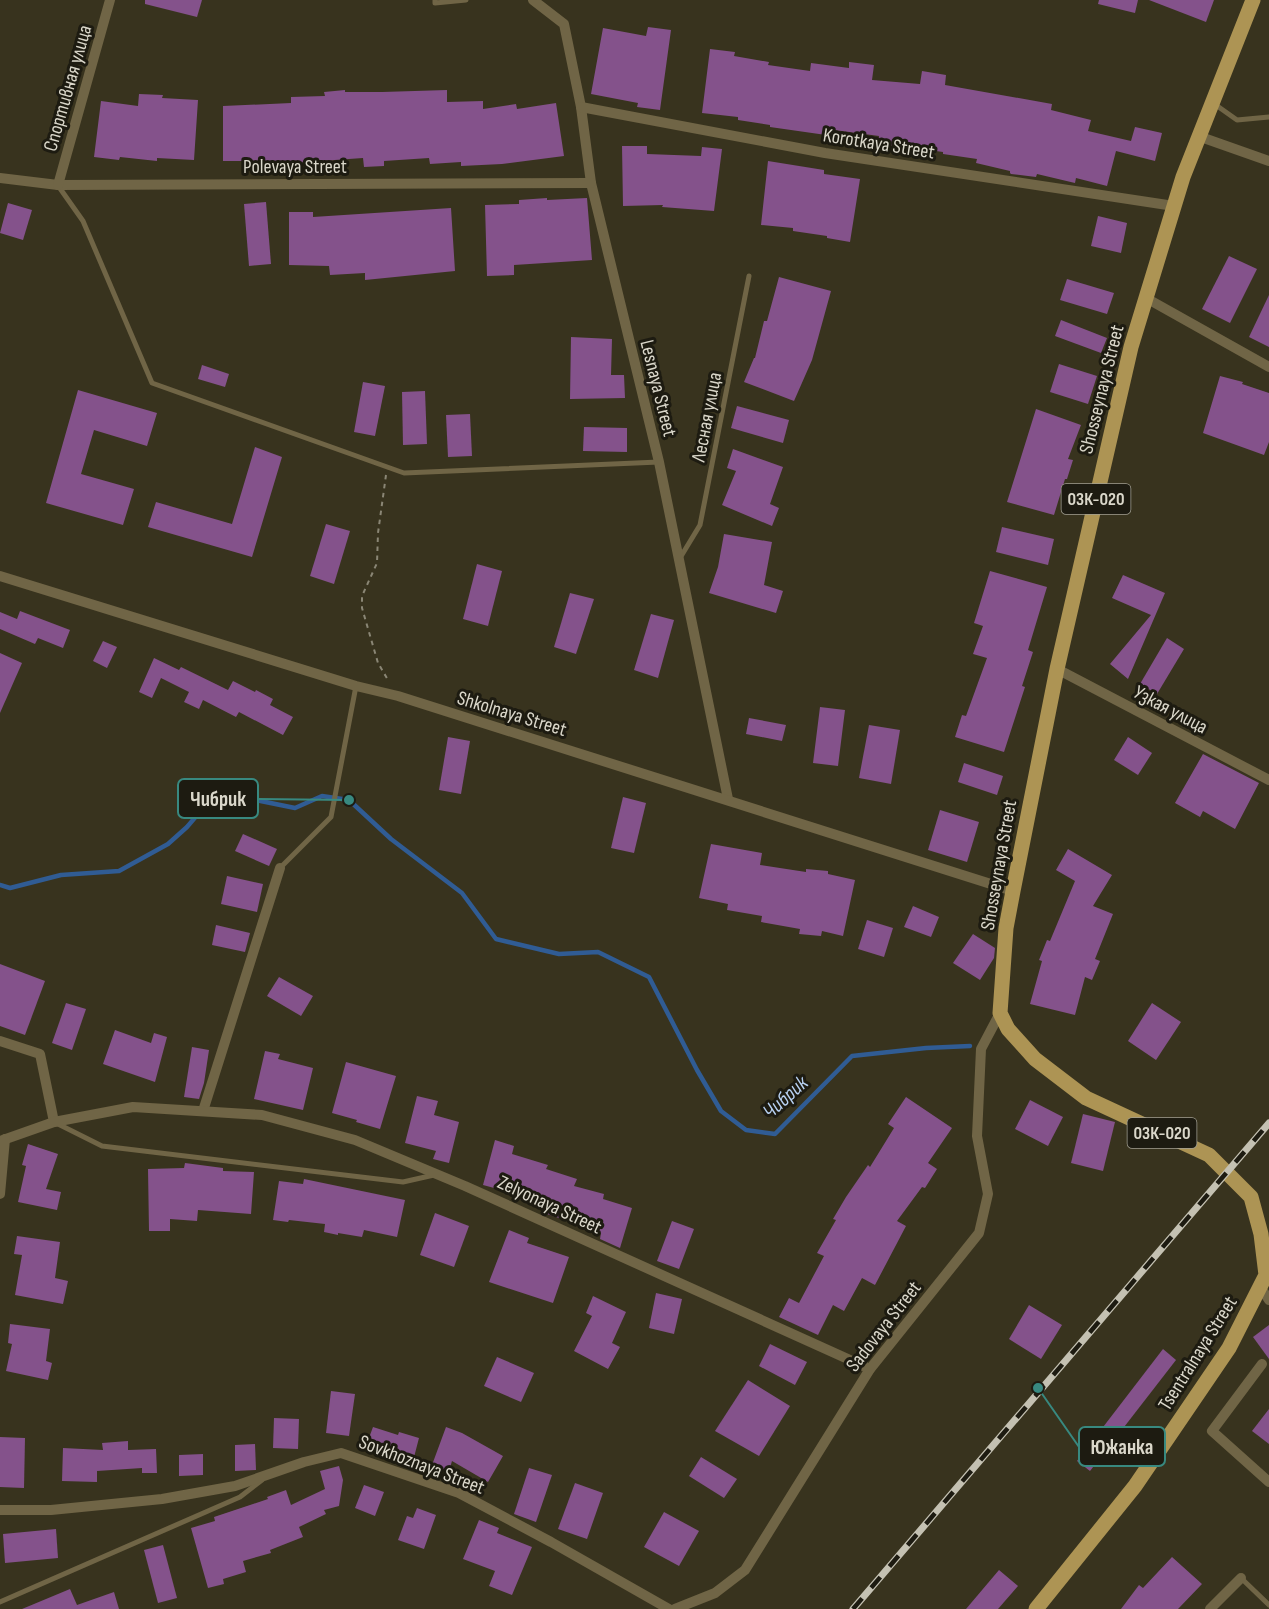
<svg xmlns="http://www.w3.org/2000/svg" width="1269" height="1609" font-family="'Sofia Sans Condensed',sans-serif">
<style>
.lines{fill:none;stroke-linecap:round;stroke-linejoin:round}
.stream{stroke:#305c94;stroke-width:4.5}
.building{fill:#84528b}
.path{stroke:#8a8675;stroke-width:2;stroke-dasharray:4.5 4.5;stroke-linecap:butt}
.lane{stroke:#706546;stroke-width:5}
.street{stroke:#706546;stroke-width:10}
.primary{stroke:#ad9454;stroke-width:15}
.rail-casing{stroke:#c4c1b2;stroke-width:7}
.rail{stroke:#1d1b11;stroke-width:4.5;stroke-dasharray:14;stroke-linecap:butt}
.labels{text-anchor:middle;stroke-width:6;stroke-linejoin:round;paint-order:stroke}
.shield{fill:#1d1b11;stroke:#a19f92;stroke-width:1.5}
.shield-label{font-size:18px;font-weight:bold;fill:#dad7ca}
.street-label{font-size:20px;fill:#dad7ca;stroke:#1d1b11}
.water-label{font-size:21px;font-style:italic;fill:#b8d1f2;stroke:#1d1b11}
.leader{fill:none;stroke:#388980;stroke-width:2}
.callout-dot{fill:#388980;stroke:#1d1b11;stroke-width:2}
.callout{fill:#1d1b11;stroke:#388980;stroke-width:2}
.callout-label{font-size:21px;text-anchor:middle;font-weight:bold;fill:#dad7ca}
</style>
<rect width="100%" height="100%" fill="#38331e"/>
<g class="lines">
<path class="stream" d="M0,885L10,888L61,875L119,871L168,844L187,827L204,807L221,796L241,797L295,808L322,796L349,800L391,839L462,893L496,939L559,954L598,952L649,977L697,1070L721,1111L746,1130L775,1134L852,1056L926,1048L970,1046"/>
</g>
<g class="building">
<path d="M145,0H202L197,17L145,4Z"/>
<path d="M1099,0H1138L1135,13L1098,4Z"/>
<path d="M1149,0H1214L1206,22Z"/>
<path d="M648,27L671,30L660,110L637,107L638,103L591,94L603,28L646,36Z"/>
<path d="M710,49L735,52L734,56L769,62L768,65L810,71L811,63L849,68V62L874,65L872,80L920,84L922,71L946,75L945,85L1052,104L1051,110L1091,120L1088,131L1131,141L1135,127L1162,133L1155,161L1116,151L1107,186L1076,178L1075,183L1037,174L1036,177L1011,174L1010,173V171L976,163L977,159L943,154V152L901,146L878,145L879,136L827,129L826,135L770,127V125L738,120V117L702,113Z"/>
<path d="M345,90V92H382L447,90V102L483,101V109L516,104L517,109L556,103L564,156L502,164L461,166V162L430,164L429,158L384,161V166L364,167L363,158L264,165V161H223V106L291,103V97L325,96L324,92Z"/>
<path d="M139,94L163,95L162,98L198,100L194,160L157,158V161L120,157L119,160L94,157L101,101L138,106Z"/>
<path d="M622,146H647V154L701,156L702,147L722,149L714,211L662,207L663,205L623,206Z"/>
<path d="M768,161L824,170V174L860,179L850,242L827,238V236L793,231V228L761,225Z"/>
<path d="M547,198V200L587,198L592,260L514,265V275L487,276L485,205L519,204V200Z"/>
<path d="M266,202L271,264L249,266L244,204Z"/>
<path d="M8,203L32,210L23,240L0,233Z"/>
<path d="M451,208L455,271L365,280V273L330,275L329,266L289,265V212H313V217Z"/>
<path d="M1098,216L1127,223L1121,253L1091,246Z"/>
<path d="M1229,256L1257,269L1230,323L1202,309Z"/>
<path d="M779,277L831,291L812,360L794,401L744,382L754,358H755L764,321H767Z"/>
<path d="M1067,279L1114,293L1107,314L1060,300Z"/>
<path d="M1269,295V347L1249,337Z"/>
<path d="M1061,320L1107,338L1101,353L1055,336Z"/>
<path d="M571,337L612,339L611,375H624L625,398L570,399Z"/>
<path d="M1059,364L1097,376L1088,404L1050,392Z"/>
<path d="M202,365L229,374L225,387L198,379Z"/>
<path d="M1220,376L1243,382L1242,384L1269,393V442L1264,455L1203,433Z"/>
<path d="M363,382L385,386L375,436L354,432Z"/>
<path d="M78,390L157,413L147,446L94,430L81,474L134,489L123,525L46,503Z"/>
<path d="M425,391L427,444L403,445L402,392Z"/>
<path d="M737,406L789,420L783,443L731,428Z"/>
<path d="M1036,409L1081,425L1068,459L1073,460L1067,479H1065L1054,515L1007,502Z"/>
<path d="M470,414L472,456L448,457L446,415Z"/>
<path d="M584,427L627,428V452L583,451Z"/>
<path d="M255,447L282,457L252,557L148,527L156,502L232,524Z"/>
<path d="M733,449L783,467L770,504L779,508L772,526L722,505L736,471L727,468Z"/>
<path d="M326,524L350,531L334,584L310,576Z"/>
<path d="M1002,527L1054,539L1048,565L996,552Z"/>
<path d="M724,534L772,542L764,585L783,591L776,613L709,593L718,567Z"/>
<path d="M477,564L502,571L488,626L463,619Z"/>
<path d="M990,571L1047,587L1028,650L1033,652L1022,686L1025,687L1004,752L955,737L962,715L966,716L987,658L973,654L983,626L974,623Z"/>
<path d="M1123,575L1165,593L1128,679L1110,664L1151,615L1112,598Z"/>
<path d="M570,593L594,599L576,654L554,647Z"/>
<path d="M20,611L70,630L63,648L38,638L35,644L0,629V612L17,619Z"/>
<path d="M651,614L674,620L658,678L634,670Z"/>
<path d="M1167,638L1184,649L1157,694L1140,684Z"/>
<path d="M103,641L117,647L107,668L93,661Z"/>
<path d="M0,653L22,663L0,713Z"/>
<path d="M154,658L179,670L181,667L228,690L233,681L255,692L256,690L273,699L270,705L293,717L283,735L239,712L236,717L203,700L199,709L184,702L189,692L161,678L152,698L139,692Z"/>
<path d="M820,707L845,710L838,766L813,763Z"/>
<path d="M749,718L786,725L782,741L746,734Z"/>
<path d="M869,725L900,730L891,784L859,778Z"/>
<path d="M448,737L470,741L461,794L439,790Z"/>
<path d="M1128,737L1152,753L1138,775L1114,760Z"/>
<path d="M1203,754L1259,783L1235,829L1203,811L1200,817L1175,803Z"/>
<path d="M964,763L1003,776L997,795L958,782Z"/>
<path d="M623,797L646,803L634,853L611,848Z"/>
<path d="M940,810L979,822L967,862L928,850Z"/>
<path d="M243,834L277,849L269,866L235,851Z"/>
<path d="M711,844L762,853L760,865L806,872V869L828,871V874L855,880L843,936L822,931L821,936L799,934L800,929L761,922L762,916L727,910L728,904L699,898Z"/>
<path d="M1068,849L1112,875L1093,906L1113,914L1095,959L1100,961L1092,980L1085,977L1075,1015L1030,1004L1042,961L1039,960L1047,940L1050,941L1075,881L1056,870Z"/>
<path d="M227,876L263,884L257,912L221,904Z"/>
<path d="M913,906L939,917L931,937L904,927Z"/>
<path d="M867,920L893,928L884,957L858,949Z"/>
<path d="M216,925L250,933L245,952L212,945Z"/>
<path d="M973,934L995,948L994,958L980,980L953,963Z"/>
<path d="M0,964L45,981L25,1035L0,1026Z"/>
<path d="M279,977L313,996L301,1016L267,996Z"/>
<path d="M66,1003L86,1009L72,1050L52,1043Z"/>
<path d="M1152,1003L1181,1022L1156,1060L1128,1041Z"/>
<path d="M115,1030L151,1043L154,1033L167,1037L155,1082L103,1064Z"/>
<path d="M192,1047L209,1050L204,1083L199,1099L184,1097Z"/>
<path d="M265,1051L280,1054L278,1059L313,1068L303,1110L254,1099Z"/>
<path d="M346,1062L396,1076L380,1129L356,1122L357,1120L332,1113Z"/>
<path d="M417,1096L438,1101L434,1115L459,1122L449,1163L433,1159L436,1151L405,1143Z"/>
<path d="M906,1097L952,1128L928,1163L937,1169L925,1188L922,1187L897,1221L906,1226L875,1285L862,1278L844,1311L833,1305L818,1335L779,1317L789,1298L799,1303L824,1256L817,1253L836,1220L833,1219L846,1197L868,1165L870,1167L894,1128L888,1124Z"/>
<path d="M1030,1100L1063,1117L1048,1146L1015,1129Z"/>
<path d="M1083,1114L1115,1122L1103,1171L1071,1163Z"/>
<path d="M495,1140L514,1146L512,1154L548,1165L546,1169L577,1179L574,1186L604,1194L603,1199L632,1208L620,1248L600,1239L601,1233L570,1224L571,1222L541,1212L543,1207L515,1198L517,1194L483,1185Z"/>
<path d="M28,1144L58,1154L46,1189L61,1192L57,1210L18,1202L26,1166L22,1165Z"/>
<path d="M185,1163L223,1168V1171L254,1172L251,1214L198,1210L197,1221L170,1219V1231H149L148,1169L184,1168Z"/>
<path d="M304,1179L405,1200L397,1237L364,1230L362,1237L338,1233V1235L324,1232L325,1224L289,1220L288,1222L273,1220L279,1181L303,1184Z"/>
<path d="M435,1213L469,1226L454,1267L420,1255Z"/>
<path d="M672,1221L694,1229L679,1269L657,1261Z"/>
<path d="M509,1230L529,1238L527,1243L569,1257L553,1303L489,1282Z"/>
<path d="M17,1236L60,1242L55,1278L68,1281L63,1304L15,1295L22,1255L14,1254Z"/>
<path d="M656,1293L682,1299L674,1334L649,1328Z"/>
<path d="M593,1296L626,1312L612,1343L620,1347L608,1369L574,1351L592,1316L586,1313Z"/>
<path d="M1029,1305L1062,1325L1041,1359L1009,1339Z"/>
<path d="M10,1324L50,1329L46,1361L52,1363L48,1380L6,1371L12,1344L8,1343Z"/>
<path d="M1269,1325V1359L1253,1337Z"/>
<path d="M770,1344L807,1362L795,1385L759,1366Z"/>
<path d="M1163,1349L1176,1360L1090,1471L1077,1461Z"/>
<path d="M497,1357L534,1373L521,1402L484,1386Z"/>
<path d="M748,1380L790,1406L759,1456L715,1431Z"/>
<path d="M331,1391L355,1394L349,1436L326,1433Z"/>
<path d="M1269,1409V1444L1252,1431Z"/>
<path d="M274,1418L299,1419L298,1449L273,1448Z"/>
<path d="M373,1427L398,1435L399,1432L419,1438L413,1461L366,1446Z"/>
<path d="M446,1427L462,1433L503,1456L488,1482L452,1461L449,1471L432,1465Z"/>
<path d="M0,1437L25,1438L24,1488L0,1487Z"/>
<path d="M128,1441V1450L156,1449L157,1473H142V1468L97,1471V1482L62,1481L63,1448L103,1450L102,1443Z"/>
<path d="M255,1444L256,1470L235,1471V1445Z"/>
<path d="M203,1454V1475L179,1476V1455Z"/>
<path d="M701,1457L737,1479L724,1498L689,1476Z"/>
<path d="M339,1466L343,1480L339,1506L324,1510L326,1514L299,1527L303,1537L270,1550L271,1553L243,1561L246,1572L223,1579L224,1584L208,1588L191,1528L215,1521L214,1517L268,1499L267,1497L286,1490L291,1505L325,1489L320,1471Z"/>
<path d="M529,1468L552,1475L536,1522L514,1514Z"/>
<path d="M575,1483L603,1493L587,1539L558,1529Z"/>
<path d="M364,1485L384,1492L375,1516L355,1508Z"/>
<path d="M417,1508L436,1515L424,1549L398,1540L407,1516L413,1518Z"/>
<path d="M664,1512L699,1531L679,1566L644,1547Z"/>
<path d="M479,1520L499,1528L497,1533L532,1547L512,1595L489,1586L495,1571L463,1559Z"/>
<path d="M56,1529L58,1558L5,1563L3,1534Z"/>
<path d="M163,1545L177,1598L158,1603L144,1550Z"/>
<path d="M1172,1557L1202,1584L1178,1609H1121L1139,1585L1143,1588Z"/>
<path d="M999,1570L1018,1586L998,1609H966Z"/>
<path d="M70,1589L77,1605L114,1592L119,1609H22Z"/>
</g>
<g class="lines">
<path class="path" d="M386,475L378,533L377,563L362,596V608L378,663L388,680"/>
<g class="lane">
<path d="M435,0V3L466,0"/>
<path d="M1213,103L1237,120L1269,117"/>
<path d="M59,187L83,221L152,383L404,473L659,462"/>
<path d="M680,558L700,525L749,276"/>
<path d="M280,868L331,817L356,686"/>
<path d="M56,1123L102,1146L403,1182L434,1175"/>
<path d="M1241,1578L1269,1605"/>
<path d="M0,1602L240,1497L262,1480"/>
</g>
<g class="street">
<path d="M533,0L564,24L581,107L591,183L659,462L728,799"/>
<path d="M581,107L825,153L1174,206"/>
<path d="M1198,136L1269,161"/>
<path d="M0,178L58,185L591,183"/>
<path d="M58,185L110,0"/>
<path d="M1146,298L1269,367"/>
<path d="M0,576L356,686L398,696L1013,891"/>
<path d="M1057,669L1269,780"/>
<path d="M0,1041L40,1054L54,1122"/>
<path d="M203,1111L280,868"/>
<path d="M0,1141L54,1122L133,1107L262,1115L355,1140L465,1186L870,1369"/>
<path d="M0,1194L5,1139"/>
<path d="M1261,1288L1269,1300"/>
<path d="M1262,1364L1212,1431L1269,1482"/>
<path d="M0,1510H51L162,1499L235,1486L304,1462L341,1453L459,1493L551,1542L669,1609"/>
<path d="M675,1609L715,1593L745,1570L870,1369L979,1233L988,1194L977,1136L981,1049L1000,1013"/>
<path d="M1210,1609L1241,1578"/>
</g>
<path class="primary" d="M1036,1609L1135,1486L1229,1348L1266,1275L1261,1234L1251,1197L1209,1155L1086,1098L1035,1059L1008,1029L1000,1013L1006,928L1013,891L1057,669L1131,347L1183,177L1253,0"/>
<g class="rail-casing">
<path id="rail" d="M853,1609L1269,1123"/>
</g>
<use href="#rail" class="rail"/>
</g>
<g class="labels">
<g class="shield">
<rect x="1061.5" y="484" width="69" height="30" rx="4.5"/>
<rect x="1127.5" y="1118" width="69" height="30" rx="4.5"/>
</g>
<g class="shield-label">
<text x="1096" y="505">03К-020</text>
<text x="1162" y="1139">03К-020</text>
</g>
<g class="street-label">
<text transform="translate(67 88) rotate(-74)" y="7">Спортивная улица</text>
<text transform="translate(879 143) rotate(9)" y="7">Korotkaya Street</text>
<text x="295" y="173">Polevaya Street</text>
<text transform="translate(659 388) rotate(76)" y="7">Lesnaya Street</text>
<text transform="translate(1101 389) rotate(-76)" y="7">Shosseynaya Street</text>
<text transform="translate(706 417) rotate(-79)" y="7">Лесная улица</text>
<text transform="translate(1171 709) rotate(28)" y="7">Узкая улица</text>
<text transform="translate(512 713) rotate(17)" y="7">Shkolnaya Street</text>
<text transform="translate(998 865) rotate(-80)" y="7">Shosseynaya Street</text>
<text transform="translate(550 1204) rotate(25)" y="7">Zelyonaya Street</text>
<text transform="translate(883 1326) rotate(-52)" y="7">Sadovaya Street</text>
<text transform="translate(1197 1353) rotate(-58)" y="7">Tsentralnaya Street</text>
<text transform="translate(422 1464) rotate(21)" y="7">Sovkhoznaya Street</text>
</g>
<g class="water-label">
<text transform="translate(785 1097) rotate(-42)" y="7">Чибрик</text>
</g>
</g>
<path class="leader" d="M349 800L258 799M1038 1388L1079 1447"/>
<g class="callout-dot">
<circle cx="349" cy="800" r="6"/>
<circle cx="1038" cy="1388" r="6"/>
</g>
<g class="callout">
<rect x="178" y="779" width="80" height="39" rx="6"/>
<rect x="1079" y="1427" width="86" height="39" rx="6"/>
</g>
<g class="callout-label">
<text x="218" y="806">Чибрик</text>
<text x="1122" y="1454">Южанка</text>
</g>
</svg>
